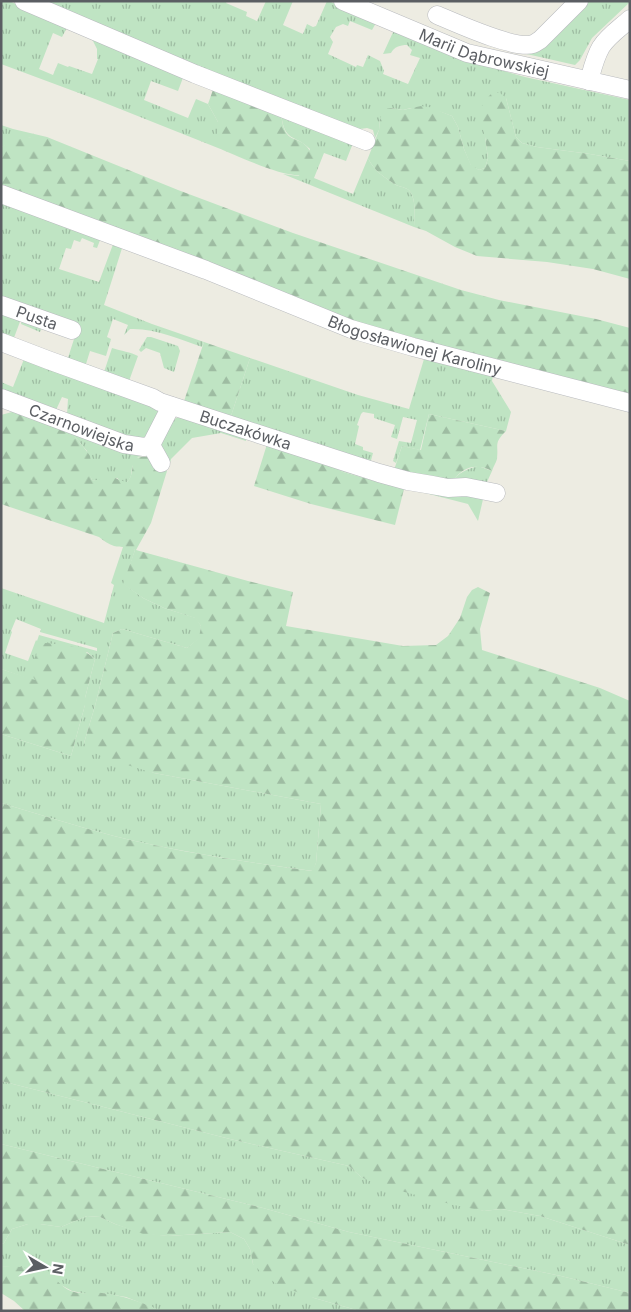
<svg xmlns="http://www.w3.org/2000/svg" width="631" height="1312" font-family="Inter,sans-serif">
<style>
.grass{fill:url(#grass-tufts);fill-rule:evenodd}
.forest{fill:url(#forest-firs)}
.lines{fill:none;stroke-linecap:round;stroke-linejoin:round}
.minor-casing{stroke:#b8babe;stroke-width:19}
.minor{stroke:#fff;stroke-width:18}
.labels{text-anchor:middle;stroke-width:4.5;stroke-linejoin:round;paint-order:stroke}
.street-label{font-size:16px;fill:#5b5e63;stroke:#fff}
</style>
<defs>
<pattern id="grass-tufts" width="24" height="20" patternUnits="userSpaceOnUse" patternTransform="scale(1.25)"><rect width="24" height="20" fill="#bfe4c3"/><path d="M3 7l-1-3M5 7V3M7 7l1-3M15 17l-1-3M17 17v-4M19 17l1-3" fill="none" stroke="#9ebca2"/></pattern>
<pattern id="forest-firs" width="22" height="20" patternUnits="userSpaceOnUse" patternTransform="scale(1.25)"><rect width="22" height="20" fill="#bfe4c3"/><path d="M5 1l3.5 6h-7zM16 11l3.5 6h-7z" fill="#9ebca2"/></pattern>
</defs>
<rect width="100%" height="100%" fill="#edece2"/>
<g class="grass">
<path d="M1,1H9L68,26L62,37L53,33L39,69L53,75L58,63L68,67L69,66L92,74L98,59H97V49L90,35L184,75L178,91L151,81L144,100L188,118L196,99L208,104L218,122V148L95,99L1,64Z"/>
<path d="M30,1H227L226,3L247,12L246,16L257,21L266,1H293L283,25L303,34L307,24L313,27L316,26L327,1H329L376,23L372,30L350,21L348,26L343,24L336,27L330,37L333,42L328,54L356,67L357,65L363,67L368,55L380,61L384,71L383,74L408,84L420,58L410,55L412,50L407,45C400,45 394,47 391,53L383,54L394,30L433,48L504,71L525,77L630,100V161L590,154L537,147L522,143L516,137L506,98L485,137L488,158L485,168L479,170L471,166L464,149L458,127L452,116L441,112L411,108L403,110L391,108L380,119L379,130L375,138L373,130L367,128L353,130Z"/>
<path d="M586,1H630V2L592,38L580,60L575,65L496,47L461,35V32L520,50Z"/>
<path d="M281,114L353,143L346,161L324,153L314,178L353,194L368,158C373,170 385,178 396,185C403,188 409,187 412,195C416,205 414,216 414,227L283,174L299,176L310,149C293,133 285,143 281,114Z"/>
<path d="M1,125L13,129L47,137H31L1,147Z"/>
<path d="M1,199L102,235L97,248L93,247L94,243L82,238L80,242L74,240L71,249L66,248L59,269L99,282L115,239L124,242L104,305L152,324L204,342L202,347C179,339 155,328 130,329L124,335L128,325L113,319L107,337L111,339L106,356L90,351L86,364L92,366L88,371L66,364L75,336L28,312L26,304L20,302L8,304L1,301Z"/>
<path d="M1,308L43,324L40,332L21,324L22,319H21L12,343L1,338Z"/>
<path d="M147,337H151L178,346L180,351L174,372L164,368L160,353L146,348L141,352L139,350Z"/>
<path d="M112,348C121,351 131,352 138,356L129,381L104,372Z"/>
<path d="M26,354L159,408C156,423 152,430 142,442L67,414L68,399L62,397L56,410L1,393V382L13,387Z"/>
<path d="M250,358L358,395L409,409L424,359L493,375L492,381L511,412L506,431L429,414L420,450L402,446L396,463L393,461L399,441L411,443L417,420L403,417L397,439L391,437L395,425L374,418V414L363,412L361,414L357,425L359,426L355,444L363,447V450L373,453L370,464L230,419Z"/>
<path d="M184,416L245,433L246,441L221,433L192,438L171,459L170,463L162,455L160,441L171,424L176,418Z"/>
<path d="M70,431L138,450L150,457L143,456L138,457C136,460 133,464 132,468C131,474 132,477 127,482H122L117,478L97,481L92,480L89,474L90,467L87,451Z"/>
<path d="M478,466L492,471L487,482L478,521L468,504L343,472L334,467L451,482C458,473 467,469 478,466Z"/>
<path d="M123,547H131L135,550L124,584L143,598L164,608L196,618L201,626L200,638L187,648L122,629L113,633L95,706L84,743L154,773L321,804L316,863L313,871C246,862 179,852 114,836C76,826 39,814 1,803V734L71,756L85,705V698L95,659L87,652L35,681L1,669V588L104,623L114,585L111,583ZM16,619L41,629L40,632L97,648V651L39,635L37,641L36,640L28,661L5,653L12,632L11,631Z"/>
<path d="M1,1081L230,1139L349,1166L361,1177L484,1211L501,1209L540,1216L630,1245V1293L561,1276L349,1232L263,1208L1,1144Z"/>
<path d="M87,1216L100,1217L115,1224L143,1233L168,1236L230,1232L244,1239L250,1249L253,1264L314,1298L360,1311H161L126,1297L101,1293L87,1294L72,1291L59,1284L49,1275L39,1270L1,1266V1244L4,1243L12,1229L28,1224H40L61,1227Z"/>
</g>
<g class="forest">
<path d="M214,87L281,114C282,120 283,129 287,134C291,139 296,139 301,142C307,145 311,152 314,158L307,174C291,182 236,155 218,148V122L208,104Z"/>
<path d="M493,92L500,93L506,98L516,137L522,143L537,147L590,154L630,161V279L593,269L547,262L477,256L455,247L426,231L414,227C414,216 416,205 412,195C409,187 403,188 396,185C385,178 373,170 368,158L379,130L380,119L384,109L391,108L403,110L421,106L429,107L452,116L458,127L464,149L471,165L479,170L485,168L488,158L485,137L479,114L484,101Z"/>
<path d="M31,137H47L178,190L293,233L461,290L499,300L596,319L630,328V394L349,324L1,190V147L18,139Z"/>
<path d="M204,342L250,358L230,419L183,404Z"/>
<path d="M19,410L70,431C73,434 88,452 90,456C92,464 88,472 92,480C99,481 103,478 109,477C116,477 120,481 127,482C133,476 132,468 133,460C148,451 156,462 167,471L151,523L136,550L248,581L293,592L286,626L403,646L436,645L448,636L460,618L467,597L472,590L478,587L490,593L480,629L482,650L600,688L630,701V1245L540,1216L501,1209L484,1211L454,1205L378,1185L361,1177L349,1166L230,1139L1,1081V803C39,814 76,826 114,836C179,852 246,862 312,871L316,863L321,804L154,773L127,765L101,756L89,750L84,743L95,706L113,633L122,629L187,648L199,638L201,626L195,618L164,608L143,598L123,584L135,550C129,546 121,548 114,546C108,544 104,541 99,537L1,504V415Z"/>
<path d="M429,414L506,431C493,444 499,444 497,459C496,463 493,467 492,471C474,462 463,468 451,482L394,470L402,446L421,450Z"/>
<path d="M268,441L334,467L343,472L404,489L395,525L311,504L254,486Z"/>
<path d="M45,643C67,645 77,644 95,659L85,698V705L71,756L1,734V669L35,680C34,678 32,675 31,673C30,665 39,647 45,643Z"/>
<path d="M1,1144L263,1208L349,1232L561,1276L630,1293V1311H360L314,1298L280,1286L265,1276L253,1264L250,1249L244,1239L230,1232L168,1236L143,1234L115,1224L100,1217L87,1216L61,1227L40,1224H28L12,1229L4,1243L1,1244Z"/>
<path d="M1,1266C17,1267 36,1266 50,1275C57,1280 63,1288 71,1291C81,1295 92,1292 102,1293C122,1295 142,1302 161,1311H25L14,1301L1,1293Z"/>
</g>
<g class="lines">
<g class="minor-casing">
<g id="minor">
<path d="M24,1L195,74L366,141"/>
<path id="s1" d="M343,1L467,53L630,90"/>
<path d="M437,15C456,23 515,50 533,44C536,43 538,41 540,40L579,1"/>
<path d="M589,81C592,70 595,57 601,47C608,36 620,28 630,19"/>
<path id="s2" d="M1,194L206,270L351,329L413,347L630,403"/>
<path id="s3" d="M1,305L72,330"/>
<path id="s4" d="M1,342L48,360L153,398L160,402L379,473L408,481L432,485L448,488L466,487L496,493"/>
<path id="s5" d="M1,398L124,444L144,447L151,445L171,406"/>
<path d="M151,445L161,463"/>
</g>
</g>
<use href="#minor" class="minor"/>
</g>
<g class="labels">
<g class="street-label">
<text dy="6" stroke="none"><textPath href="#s1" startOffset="151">Marii Dąbrowskiej</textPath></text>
<text dy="6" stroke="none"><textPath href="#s3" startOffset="38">Pusta</textPath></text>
<text dy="6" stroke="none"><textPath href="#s2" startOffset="441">Błogosławionej Karoliny</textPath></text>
<text dy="6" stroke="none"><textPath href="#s5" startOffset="86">Czarnowiejska</textPath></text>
<text dy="6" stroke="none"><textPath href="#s4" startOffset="260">Buczakówka</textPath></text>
</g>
</g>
<rect width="631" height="1312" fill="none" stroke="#5b5e63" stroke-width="5"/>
<g transform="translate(45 1267) rotate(99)" stroke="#ffffff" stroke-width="4" paint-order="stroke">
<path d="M0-4L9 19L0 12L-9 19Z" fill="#5b5e63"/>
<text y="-8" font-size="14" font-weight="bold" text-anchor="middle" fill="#5b5e63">N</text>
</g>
</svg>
